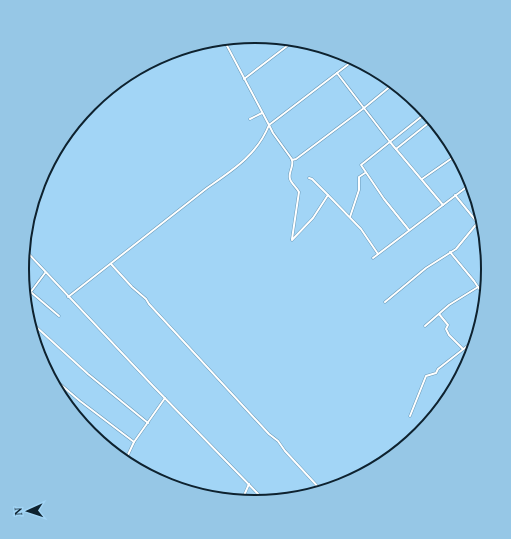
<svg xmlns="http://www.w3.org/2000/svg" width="511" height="539" font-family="'Times New Roman',serif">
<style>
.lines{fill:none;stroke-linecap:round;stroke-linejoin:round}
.minor-casing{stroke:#699ab9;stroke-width:3}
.minor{stroke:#fff;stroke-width:2}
.rim{fill:none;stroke:#0e222f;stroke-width:2}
</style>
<rect width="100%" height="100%" fill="#a2d5f6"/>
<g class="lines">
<g class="minor-casing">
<g id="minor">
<path d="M225,42L269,125L354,60"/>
<path d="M337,73L390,142L443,205"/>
<path d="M244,79L291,43"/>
<path d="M250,119L262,113"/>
<path d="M396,149L431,121"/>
<path d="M292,160C294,167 288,172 290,179C291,183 297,188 299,192L292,239"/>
<path d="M309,178L312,179L328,195"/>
<path d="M422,179L455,156"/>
<path d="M455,195L481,227"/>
<path d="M350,217L359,190V177L365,173"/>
<path d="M409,230L384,199L361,165L426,113"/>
<path d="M292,240L313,218L328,195L361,229L378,254"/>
<path d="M26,251L153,386L265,501"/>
<path d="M450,252L474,281L484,296"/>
<path d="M373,258L472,183"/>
<path d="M111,264L132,287L146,299L149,304L269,434L278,441L285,451L321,490"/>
<path d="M26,288L59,316"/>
<path d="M27,297L45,273"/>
<path d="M68,297L207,188C233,170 257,155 269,125L273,133L291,158L292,160L296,159L364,108L392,85"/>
<path d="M385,302L426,268L456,249L479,221"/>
<path d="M439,314L448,325L446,329L449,335L463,349"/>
<path d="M33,324L88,374L148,423"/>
<path d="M425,326L449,305L478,287"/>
<path d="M53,378L80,401L134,442"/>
<path d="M410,416L426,376L436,373L438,369L475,340"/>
<path d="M126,459L134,442L165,398"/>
<path d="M242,500L249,484"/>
</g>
</g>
<use href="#minor" class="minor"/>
</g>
<path d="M0 0H511V539H0ZM29 269a226 226 0 1 1 452 0a226 226 0 1 1-452 0Z" fill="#96c7e6" fill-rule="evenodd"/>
<path class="rim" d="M29 269a226 226 0 1 1 452 0a226 226 0 1 1-452 0Z"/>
<g transform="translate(28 511) rotate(267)" stroke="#a2d5f6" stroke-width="3" paint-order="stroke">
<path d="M0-3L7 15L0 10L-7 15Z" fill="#0e222f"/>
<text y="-6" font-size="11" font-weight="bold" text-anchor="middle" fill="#0e222f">N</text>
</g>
</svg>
